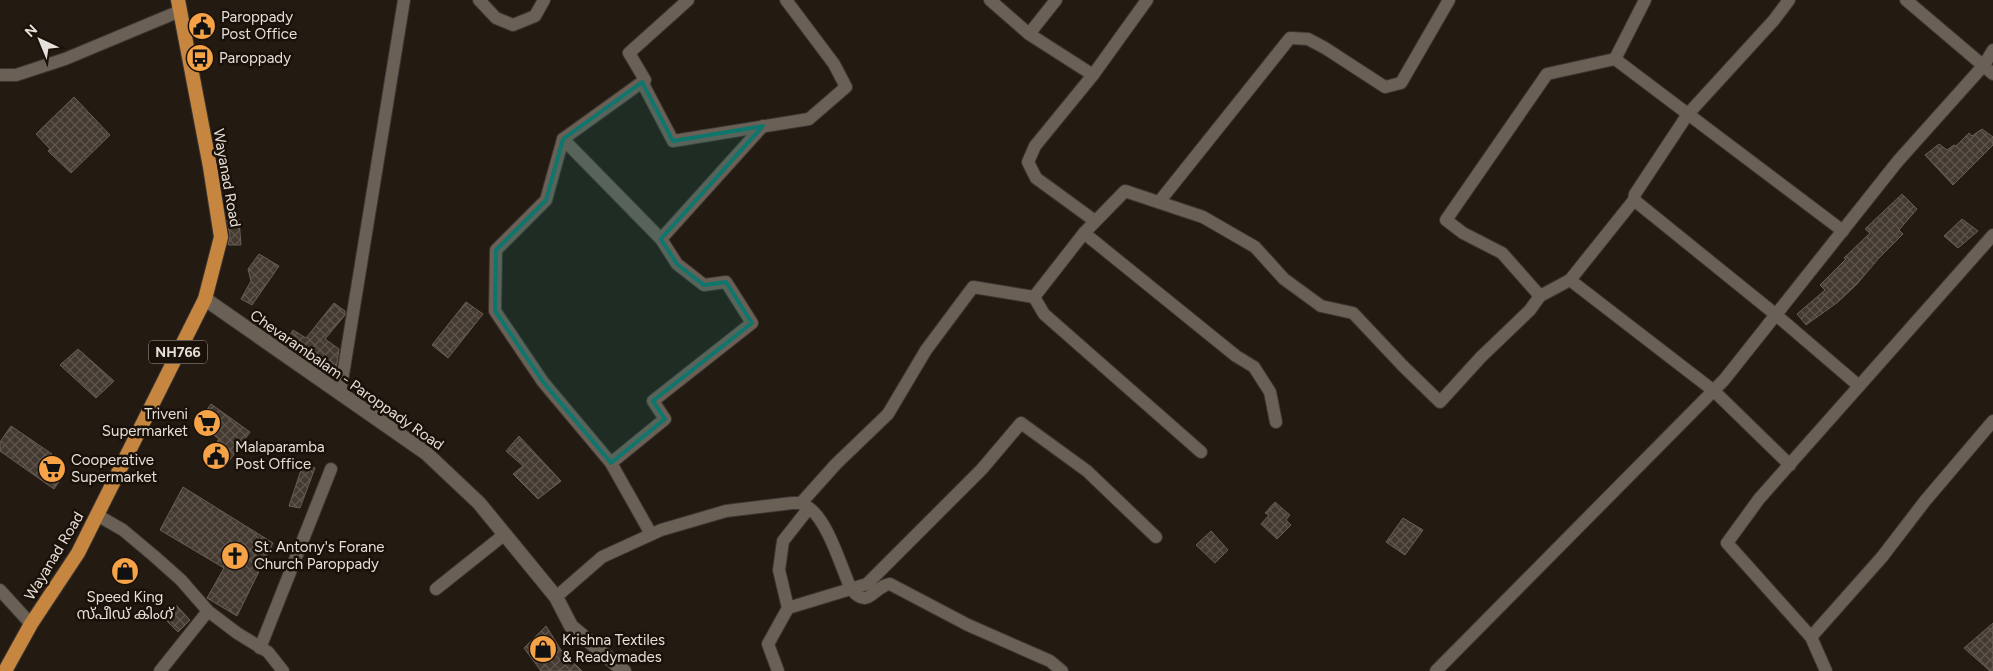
<svg xmlns="http://www.w3.org/2000/svg" width="1993" height="671" font-family="Figtree,'Noto Sans Malayalam',sans-serif">
<style>
.building{fill:url(#building-cross-hatch);stroke:#695e54}
.lines{fill:none;stroke-linecap:round;stroke-linejoin:round}
.minor-casing{stroke:#3c3531;stroke-width:14}
.secondary-casing{stroke:#3c3531;stroke-width:16}
.trunk-casing{stroke:#3c3531;stroke-width:16}
.minor{stroke:#6b6056;stroke-width:12}
.secondary{stroke:#6b6056;stroke-width:14}
.trunk{stroke:#c68640;stroke-width:14}
.marked{fill:#0f766e;fill-opacity:0.2;stroke:#0f766e;stroke-width:4;stroke-linejoin:round}
.labels{text-anchor:middle;stroke-width:5;stroke-linejoin:round;paint-order:stroke}
.shield{fill:#1a1109;stroke:#a8a19b;stroke-width:1}
.shield-label{font-size:14px;font-weight:bold;fill:#e5dfd9}
.poi-label{font-size:15px;fill:#e5dfd9;stroke:#1a1109;text-anchor:start}
.street-label{font-size:15px;fill:#e5dfd9;stroke:#1a1109}
</style>
<defs>
<pattern id="building-cross-hatch" width="8" height="8" patternUnits="userSpaceOnUse" patternTransform="scale(1.25)"><rect width="8" height="8" fill="#443a31"/><path d="M0 0l8 8M0 8l8-8" fill="none" stroke="#5f564e"/></pattern>
</defs>
<rect width="100%" height="100%" fill="#231a12"/>
<g class="building">
<path d="M74,97L110,135L71,173L48,151L50,149L36,134Z"/>
<path d="M1982,129L1993,137V145L1953,185L1925,155L1939,144L1947,150L1954,145L1956,146L1969,133L1972,136Z"/>
<path d="M1902,194L1917,209L1899,230L1903,234L1879,258L1857,284L1838,302L1806,325L1797,314L1825,290L1820,285L1846,259L1844,258L1870,233L1865,229Z"/>
<path d="M239,219L241,245H228L230,236L227,220Z"/>
<path d="M1962,219L1978,231L1958,248L1944,236Z"/>
<path d="M259,254L279,266L252,305L241,299L251,281L248,269Z"/>
<path d="M466,302L483,314L448,358L432,345Z"/>
<path d="M334,303L345,311V315L325,339L339,349L336,370L332,376L285,344L293,330L306,338Z"/>
<path d="M78,349L114,381L96,398L60,365Z"/>
<path d="M211,404L250,432L224,468L207,456L219,439L197,423Z"/>
<path d="M11,426L52,454L46,462L64,474L54,489L0,451V442Z"/>
<path d="M519,436L561,481L538,499L513,474L523,466L506,451Z"/>
<path d="M303,464L315,468L300,508L289,506Z"/>
<path d="M183,487L273,543L237,616L207,598L224,568L160,530Z"/>
<path d="M1275,502L1290,515L1286,520L1291,525L1277,539L1261,524L1269,515L1265,513Z"/>
<path d="M1403,518L1423,530L1405,555L1386,542Z"/>
<path d="M1211,531L1228,550L1215,563L1196,545Z"/>
<path d="M126,560L137,569L124,581L114,573Z"/>
<path d="M176,605L190,620L178,632L163,617Z"/>
<path d="M1993,623V671H1990L1964,648Z"/>
<path d="M546,626L561,650L582,671H541L524,648Z"/>
</g>
<g class="lines">
<g class="minor-casing">
<g id="minor">
<path d="M479,0L496,18L513,25L535,16L544,0"/>
<path d="M990,0L1029,34"/>
<path d="M1056,0L1029,34L1093,75"/>
<path d="M1645,0L1615,59L1843,231"/>
<path d="M1789,0L1774,20L1688,114L1635,194L1634,200L1570,280L1714,391L1790,465"/>
<path d="M1906,0L1993,74"/>
<path d="M0,75H16L65,59L180,11"/>
<path d="M642,82L673,141L809,119L846,87L834,64L786,0"/>
<path d="M563,139L546,200L496,250L495,311L543,382L611,463L651,534"/>
<path d="M1634,200L1775,314L1859,386"/>
<path d="M1159,202L1290,38L1308,39L1325,48L1385,87L1401,83L1449,0"/>
<path d="M1095,221L1036,178L1028,162L1035,146L1093,75L1147,0"/>
<path d="M1084,233L1236,356L1254,367L1270,392L1276,422"/>
<path d="M661,239L763,126"/>
<path d="M1540,296L1570,280"/>
<path d="M1034,297L1044,314L1201,452"/>
<path d="M340,393L404,0"/>
<path d="M611,463L665,419L653,401L752,323L726,282L704,285L677,264L661,239L563,139L645,80L629,53L688,0"/>
<path d="M809,508C828,521 841,567 851,589C869,611 873,586 890,584L968,625L1050,661L1062,671"/>
<path d="M97,515L123,530L154,556L181,580L208,611L237,633L268,652L283,671"/>
<path d="M436,589L505,534"/>
<path d="M0,590L31,624"/>
<path d="M556,597L602,557L661,530L726,511L792,503H801L836,464L888,414L926,350L973,287L1034,297L1084,233L1125,191L1203,217L1255,247L1284,279L1321,306L1353,313L1403,366L1440,402L1481,357L1530,310L1540,296L1502,253L1463,233L1446,220L1547,74L1615,59"/>
<path d="M788,608L867,584L982,469L1021,423L1087,471L1156,537"/>
<path d="M1811,637L1882,557L1925,501L1993,421"/>
<path d="M260,648L331,469"/>
<path d="M160,671L208,611"/>
<path d="M778,671L768,644L788,608L779,570L783,541L809,508L802,504"/>
<path d="M1436,671L1724,380L1898,161L1984,65L1993,50"/>
<path d="M1826,671L1811,637L1727,543L1759,499L1993,235"/>
</g>
</g>
<g class="secondary-casing">
<path id="secondary" d="M205,299L426,453L479,503L556,597L571,626L624,671"/>
</g>
<g class="trunk-casing">
<path id="trunk" d="M5,671L31,624L78,553L205,299L221,237L210,167L178,0"/>
</g>
<use href="#minor" class="minor"/>
<use href="#secondary" class="secondary"/>
<use href="#trunk" class="trunk"/>
</g>
<path class="marked" d="M642,82L673,141L763,126L661,239L677,264L704,285L726,282L752,323L653,401L665,419L611,463L543,382L495,311L496,250L546,200L563,139Z"/>
<defs>
<g id="civic-disc" transform="scale(1.4375)"><circle r="9.5" fill="#f6a247" stroke="#1a1109"/><path d="M-.6-6.5H3V-4.5H.6V-3L4-1V1h2V6H-6V1h2V-1L-.6-3ZM-1.2 2.5V6h2.4V2.5Z" fill="#111"/></g>
<g id="bus-disc" transform="scale(1.4375)"><circle r="9.5" fill="#f6a247" stroke="#1a1109"/><path d="M-5-6H5V4H4V6H2V4H-2V6H-4V4H-5ZM-3.5-4V0h7V-4ZM-3.5 1.2v1.5H-2V1.2ZM2 1.2v1.5H3.5V1.2Z" fill="#111"/></g>
<g id="supermarket-disc" transform="scale(1.4375)"><circle r="9.5" fill="#f6a247" stroke="#1a1109"/><path d="M-6-5.5h2.5l.6 2H6L4.5 2H-2.5L-4.4-4H-6ZM-1.5 3.2a1.3 1.3 0 1 0 .1 0ZM3 3.2a1.3 1.3 0 1 0 .1 0Z" fill="#111"/></g>
<g id="church-disc" transform="scale(1.4375)"><circle r="9.5" fill="#f6a247" stroke="#1a1109"/><path d="M-1.2-6h2.4v3.5h3.3v2.4h-3.3V6h-2.4V-.1h-3.3v-2.4h3.3Z" fill="#111"/></g>
<g id="shop-disc" transform="scale(1.4375)"><circle r="9.5" fill="#f6a247" stroke="#1a1109"/><path d="M-5-2.5h2.3a2.7 3.5 0 0 1 5.4 0H5L5.5 6h-11ZM-1.5-2.5h3a1.5 2.3 0 0 0-3 0Z" fill="#111"/></g>
</defs>
<g fill-rule="evenodd">
<use href="#civic-disc" x="202" y="26"/>
<use href="#bus-disc" x="200" y="58"/>
<use href="#supermarket-disc" x="207" y="423"/>
<use href="#civic-disc" x="216" y="456"/>
<use href="#supermarket-disc" x="52" y="469"/>
<use href="#church-disc" x="235" y="556"/>
<use href="#shop-disc" x="125" y="571"/>
<use href="#shop-disc" x="543" y="649"/>
</g>
<g class="labels">
<rect class="shield" x="149" y="340.5" width="58" height="23" rx="4"/>
<g class="shield-label">
<text x="178" y="357">NH766</text>
</g>
<g class="poi-label">
<text x="221" y="22">Paroppady<tspan x="221" dy="17">Post Office</tspan></text>
<text x="219" y="63">Paroppady</text>
<text x="188" y="419" text-anchor="end">Triveni<tspan x="188" dy="17">Supermarket</tspan></text>
<text x="235" y="452">Malaparamba<tspan x="235" dy="17">Post Office</tspan></text>
<text x="71" y="465">Cooperative<tspan x="71" dy="17">Supermarket</tspan></text>
<text x="254" y="552">St. Antony's Forane<tspan x="254" dy="17">Church Paroppady</tspan></text>
<text x="125" y="602" text-anchor="middle">Speed King<tspan x="125" dy="17">സ്പീഡ് കിംഗ്</tspan></text>
<text x="562" y="645">Krishna Textiles<tspan x="562" dy="17">&amp; Readymades</tspan></text>
</g>
<g class="street-label">
<text transform="translate(227 178) rotate(80)" y="5">Wayanad Road</text>
<text transform="translate(347 380) rotate(35)" y="5">Chevarambalam - Paroppady Road</text>
<text transform="translate(54 556) rotate(-59)" y="5">Wayanad Road</text>
</g>
</g>
<g transform="translate(40 40) rotate(316)" stroke="#1a1109" stroke-width="4" paint-order="stroke">
<path d="M0-4L9 19L0 12L-9 19Z" fill="#e5dfd9"/>
<text y="-8" font-size="14" font-weight="bold" text-anchor="middle" fill="#e5dfd9">N</text>
</g>
</svg>
